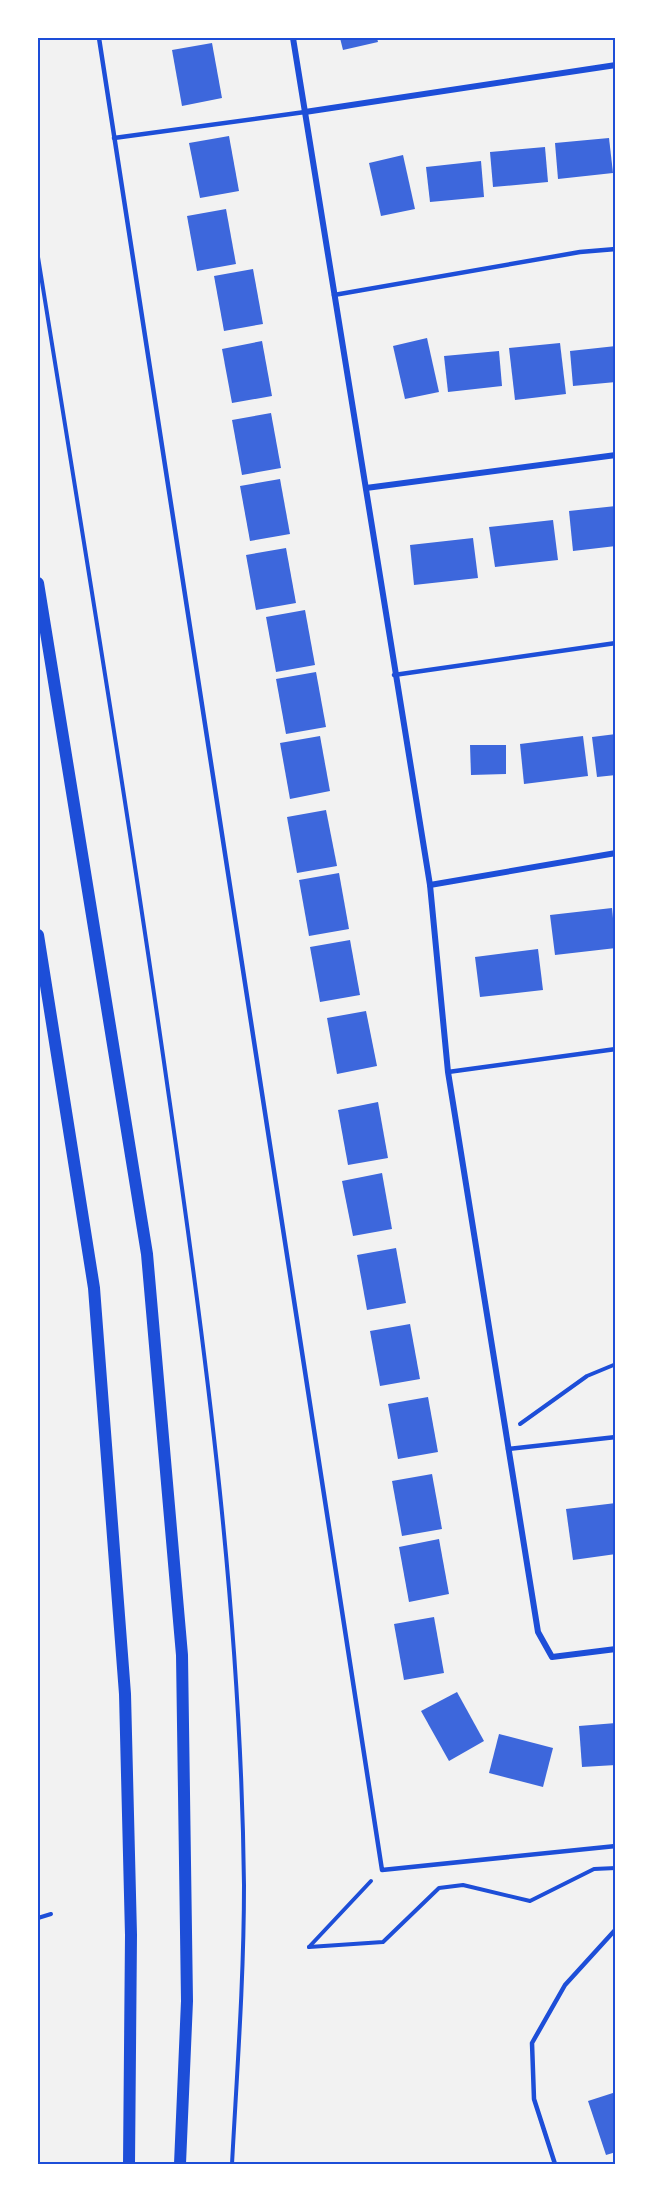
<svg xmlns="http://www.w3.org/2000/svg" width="653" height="2202" font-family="'Alegreya Sans',sans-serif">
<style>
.building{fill:#3d67dc}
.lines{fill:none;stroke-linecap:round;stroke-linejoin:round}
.path{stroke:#1d4ed8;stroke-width:4}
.service{stroke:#1d4ed8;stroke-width:4.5}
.minor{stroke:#1d4ed8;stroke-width:6}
.secondary{stroke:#1d4ed8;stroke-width:12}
.neatline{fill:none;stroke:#1d4ed8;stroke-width:2}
</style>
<rect width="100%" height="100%" fill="#f2f2f2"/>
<g class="building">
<path d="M340,38H377L378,42L343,50Z"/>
<path d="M212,43L222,98L182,106L172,50Z"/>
<path d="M229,136L239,191L200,198L189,143Z"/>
<path d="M609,138L613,173L558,179L555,143Z"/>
<path d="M545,147L548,182L493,187L490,152Z"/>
<path d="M403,155L415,209L381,216L369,163Z"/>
<path d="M481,161L484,197L430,202L426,167Z"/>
<path d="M226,209L236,264L197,271L187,216Z"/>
<path d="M253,269L263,324L224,331L214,276Z"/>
<path d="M427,338L439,392L405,399L393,346Z"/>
<path d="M262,341L272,396L232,403L222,349Z"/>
<path d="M560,343L566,394L515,400L509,348Z"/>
<path d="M616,346V382L573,386L570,351Z"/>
<path d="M499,351L502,386L448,392L444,356Z"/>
<path d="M271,413L281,468L242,475L232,420Z"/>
<path d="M280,479L290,534L250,541L240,486Z"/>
<path d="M616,506V546L573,551L569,511Z"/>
<path d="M553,520L558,560L495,567L489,527Z"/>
<path d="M473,538L478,578L414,585L410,545Z"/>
<path d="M286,548L296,603L256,610L246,555Z"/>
<path d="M305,610L315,665L276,672L266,617Z"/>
<path d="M316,672L326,727L286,734L276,679Z"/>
<path d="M616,734V775L597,777L592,737Z"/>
<path d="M320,736L330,791L290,799L280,743Z"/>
<path d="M583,736L588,776L524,784L520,744Z"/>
<path d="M470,745H506V774L471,775Z"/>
<path d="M326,810L337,866L297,873L287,817Z"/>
<path d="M339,873L349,929L309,936L299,880Z"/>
<path d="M612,908L616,948L555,955L550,915Z"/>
<path d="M350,940L360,995L320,1002L310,947Z"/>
<path d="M538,949L543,990L480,997L475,957Z"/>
<path d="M366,1011L377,1066L337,1074L327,1018Z"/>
<path d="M378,1102L388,1158L348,1165L338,1110Z"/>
<path d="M382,1173L392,1229L353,1236L342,1181Z"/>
<path d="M396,1248L406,1303L367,1310L357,1255Z"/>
<path d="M410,1324L420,1379L380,1386L370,1331Z"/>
<path d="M428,1397L438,1452L398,1459L388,1404Z"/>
<path d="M432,1474L442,1529L402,1536L392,1481Z"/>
<path d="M616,1503V1554L573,1560L566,1509Z"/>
<path d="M439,1539L449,1594L409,1602L399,1547Z"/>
<path d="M434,1617L444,1673L404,1680L394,1624Z"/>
<path d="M457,1692L484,1741L449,1761L421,1711Z"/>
<path d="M616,1723V1765L582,1767L579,1726Z"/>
<path d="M499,1734L553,1748L543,1787L489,1773Z"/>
<path d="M616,2092V2152L606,2155L588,2101Z"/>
</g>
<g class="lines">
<g class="path">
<path d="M38,257C83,537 129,816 169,1097C207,1358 241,1620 244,1885C244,1978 237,2072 232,2164"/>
<path d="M520,1424L587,1376L616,1364"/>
<path d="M38,1918L51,1914"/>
<path d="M309,1947L383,1942L439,1888L463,1885L530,1901L594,1869L616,1868"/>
<path d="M309,1947L371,1881"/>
</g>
<g class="service">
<path d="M99,38L382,1870L616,1846"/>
<path d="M114,138L305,112"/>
<path d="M334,295L580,252L616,249"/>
<path d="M394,675L616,643"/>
<path d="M448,1072L616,1049"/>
<path d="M508,1449L616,1437"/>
<path d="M555,2164L534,2099L532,2043L565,1985L616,1929"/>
</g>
<g class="minor">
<path d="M293,38L430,885L448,1072L538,1632L552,1657L616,1649"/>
<path d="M305,112L616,65"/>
<path d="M366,488L616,455"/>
<path d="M430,885L616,853"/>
</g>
<g class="secondary">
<path d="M38,583L147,1254L182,1655L187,2001L180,2164"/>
<path d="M38,935L94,1288L125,1694L131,1935L129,2164"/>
</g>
</g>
<rect width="653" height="2202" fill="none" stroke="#ffffff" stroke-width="78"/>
<rect x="39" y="39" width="575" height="2124" class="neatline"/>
</svg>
